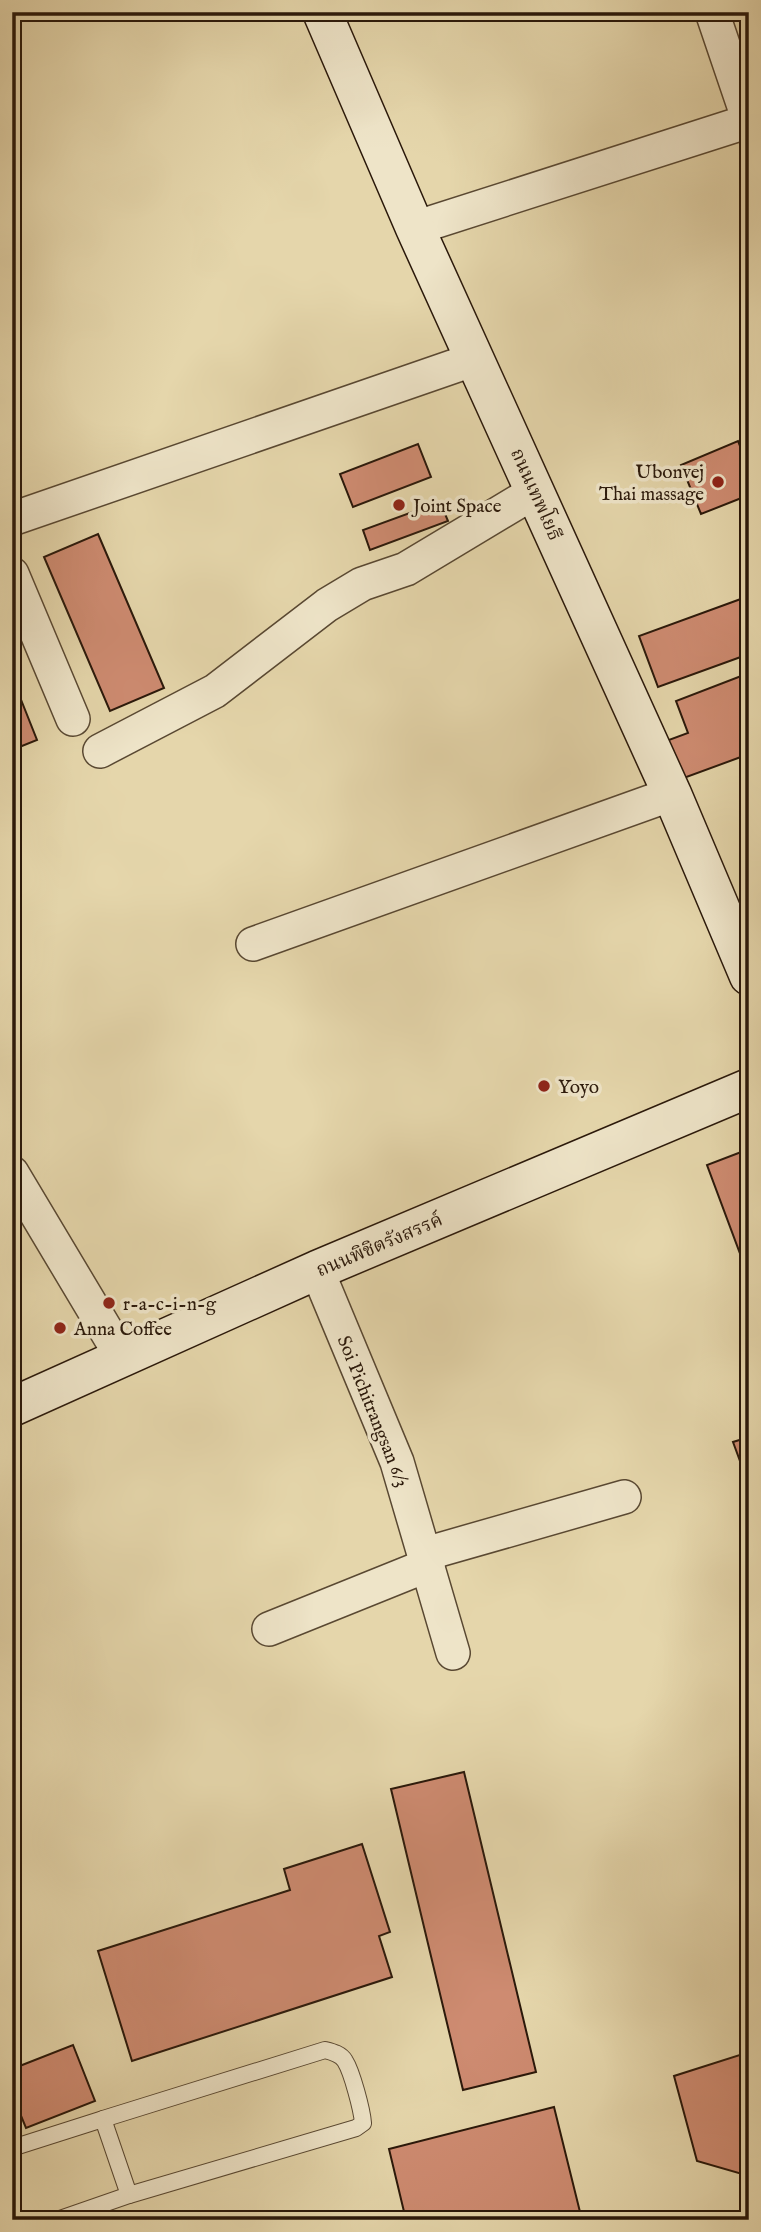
<svg xmlns="http://www.w3.org/2000/svg" width="761" height="2232" font-family="'IM FELL English','Noto Serif Thai',serif">
<style>
.building{fill:#ce8b71;stroke:#2a180a;stroke-width:2}
.lines{fill:none;stroke-linecap:round;stroke-linejoin:round}
.lane-casing{stroke:#594832;stroke-width:18}
.street-casing{stroke:#594832;stroke-width:36}
.secondary-casing{stroke:#2a180a;stroke-width:41}
.lane{stroke:#eee4c8;stroke-width:16}
.street{stroke:#eee4c8;stroke-width:33}
.secondary{stroke:#eee4c8;stroke-width:38}
.poi-dot{fill:#8f2418;stroke:#eee4c8;stroke-width:2.5}
.labels{text-anchor:middle;stroke-width:7;stroke-linejoin:round;paint-order:stroke}
.poi-label{font-size:19px;fill:#2a180a;stroke:#eee4c8;text-anchor:start}
.street-label{font-size:19px;fill:#2a180a;stroke:#eee4c8}
</style>
<rect width="100%" height="100%" fill="#e5d6ab"/>
<filter id="stains"><feTurbulence type="fractalNoise" baseFrequency=".00286" numOctaves="4"/><feColorMatrix values="0 0 0 0 .2 0 0 0 0 .09 0 0 0 0 .02 0 0 0 .5 -.17"/></filter>
<radialGradient id="worn" r=".72"><stop offset=".6" stop-color="#630" stop-opacity="0"/><stop offset="1" stop-color="#630" stop-opacity=".3"/></radialGradient>
<g class="building">
<path d="M738,441L749,469V495L701,514L681,465Z"/>
<path d="M418,444L431,477L353,507L340,474Z"/>
<path d="M440,502L448,521L370,550L363,530Z"/>
<path d="M98,534L164,688L110,711L44,557Z"/>
<path d="M749,596V654L658,687L639,636Z"/>
<path d="M749,673V754L681,779L666,741L688,733L676,701Z"/>
<path d="M12,677L37,740L12,750Z"/>
<path d="M749,1149V1275H748L707,1165Z"/>
<path d="M749,1437V1458L740,1461L733,1442Z"/>
<path d="M464,1772L536,2072L463,2090L391,1789Z"/>
<path d="M362,1844L390,1932L379,1936L392,1977L132,2061L98,1951L290,1890L284,1869Z"/>
<path d="M73,2045L95,2101L26,2128L12,2094V2069Z"/>
<path d="M749,2052V2176L697,2161L674,2076Z"/>
<path d="M554,2107L582,2220H406L389,2149Z"/>
</g>
<g class="lines">
<g class="lane-casing">
<g id="lane">
<path d="M12,2148L103,2119L129,2195"/>
<path d="M57,2220L129,2195L356,2128L363,2123C362,2110 352,2072 345,2061C341,2054 333,2052 325,2050L103,2119"/>
</g>
</g>
<g class="street-casing">
<g id="street">
<path d="M712,12L749,121"/>
<path d="M415,228L749,121"/>
<path d="M12,519L475,359"/>
<path d="M12,574L73,719"/>
<path d="M100,751L215,691L327,605L362,584L406,569L536,491"/>
<path d="M253,944L672,794"/>
<path d="M12,1173L122,1357"/>
<path d="M317,1270L397,1462L453,1653"/>
<path d="M425,1554L624,1497"/>
<path d="M269,1629L428,1565"/>
</g>
</g>
<g class="secondary-casing">
<g id="secondary">
<path d="M322,12L415,228L672,794L749,976"/>
<path d="M12,1407L317,1270L749,1088"/>
</g>
</g>
<use href="#lane" class="lane"/>
<use href="#street" class="street"/>
<use href="#secondary" class="secondary"/>
</g>
<g class="poi-dot">
<circle cx="718" cy="482" r="7"/>
<circle cx="399" cy="505" r="7"/>
<circle cx="544" cy="1086" r="7"/>
<circle cx="109" cy="1303" r="7"/>
<circle cx="60" cy="1328" r="7"/>
</g>
<g class="labels">
<g class="poi-label">
<text x="704" y="478" text-anchor="end">Ubonvej<tspan x="704" dy="22">Thai massage</tspan></text>
<text x="413" y="512">Joint Space</text>
<text x="558" y="1093">Yoyo</text>
<text x="123" y="1310">r-a-c-i-n-g</text>
<text x="74" y="1335">Anna Coffee</text>
</g>
<g class="street-label">
<text transform="translate(537 494) rotate(66)" y="7">ถนนเทพโยธี</text>
<text transform="translate(379 1244) rotate(-23)" y="7">ถนนพิชิตรังสรรค์</text>
<text transform="translate(374 1411) rotate(68)" y="7">Soi Pichitrangsan 6/3</text>
</g>
</g>
<rect width="761" height="2232" fill="none" stroke="#e5d6ab" stroke-width="42"/>
<rect x="14" y="14" width="733" height="2204" fill="none" stroke="#2a180a" stroke-width="3.5"/>
<rect x="21" y="21" width="719" height="2190" fill="none" stroke="#2a180a" stroke-width="2"/>
<rect width="100%" height="100%" filter="url(#stains)"/>
<rect width="100%" height="100%" fill="url(#worn)"/>
</svg>
